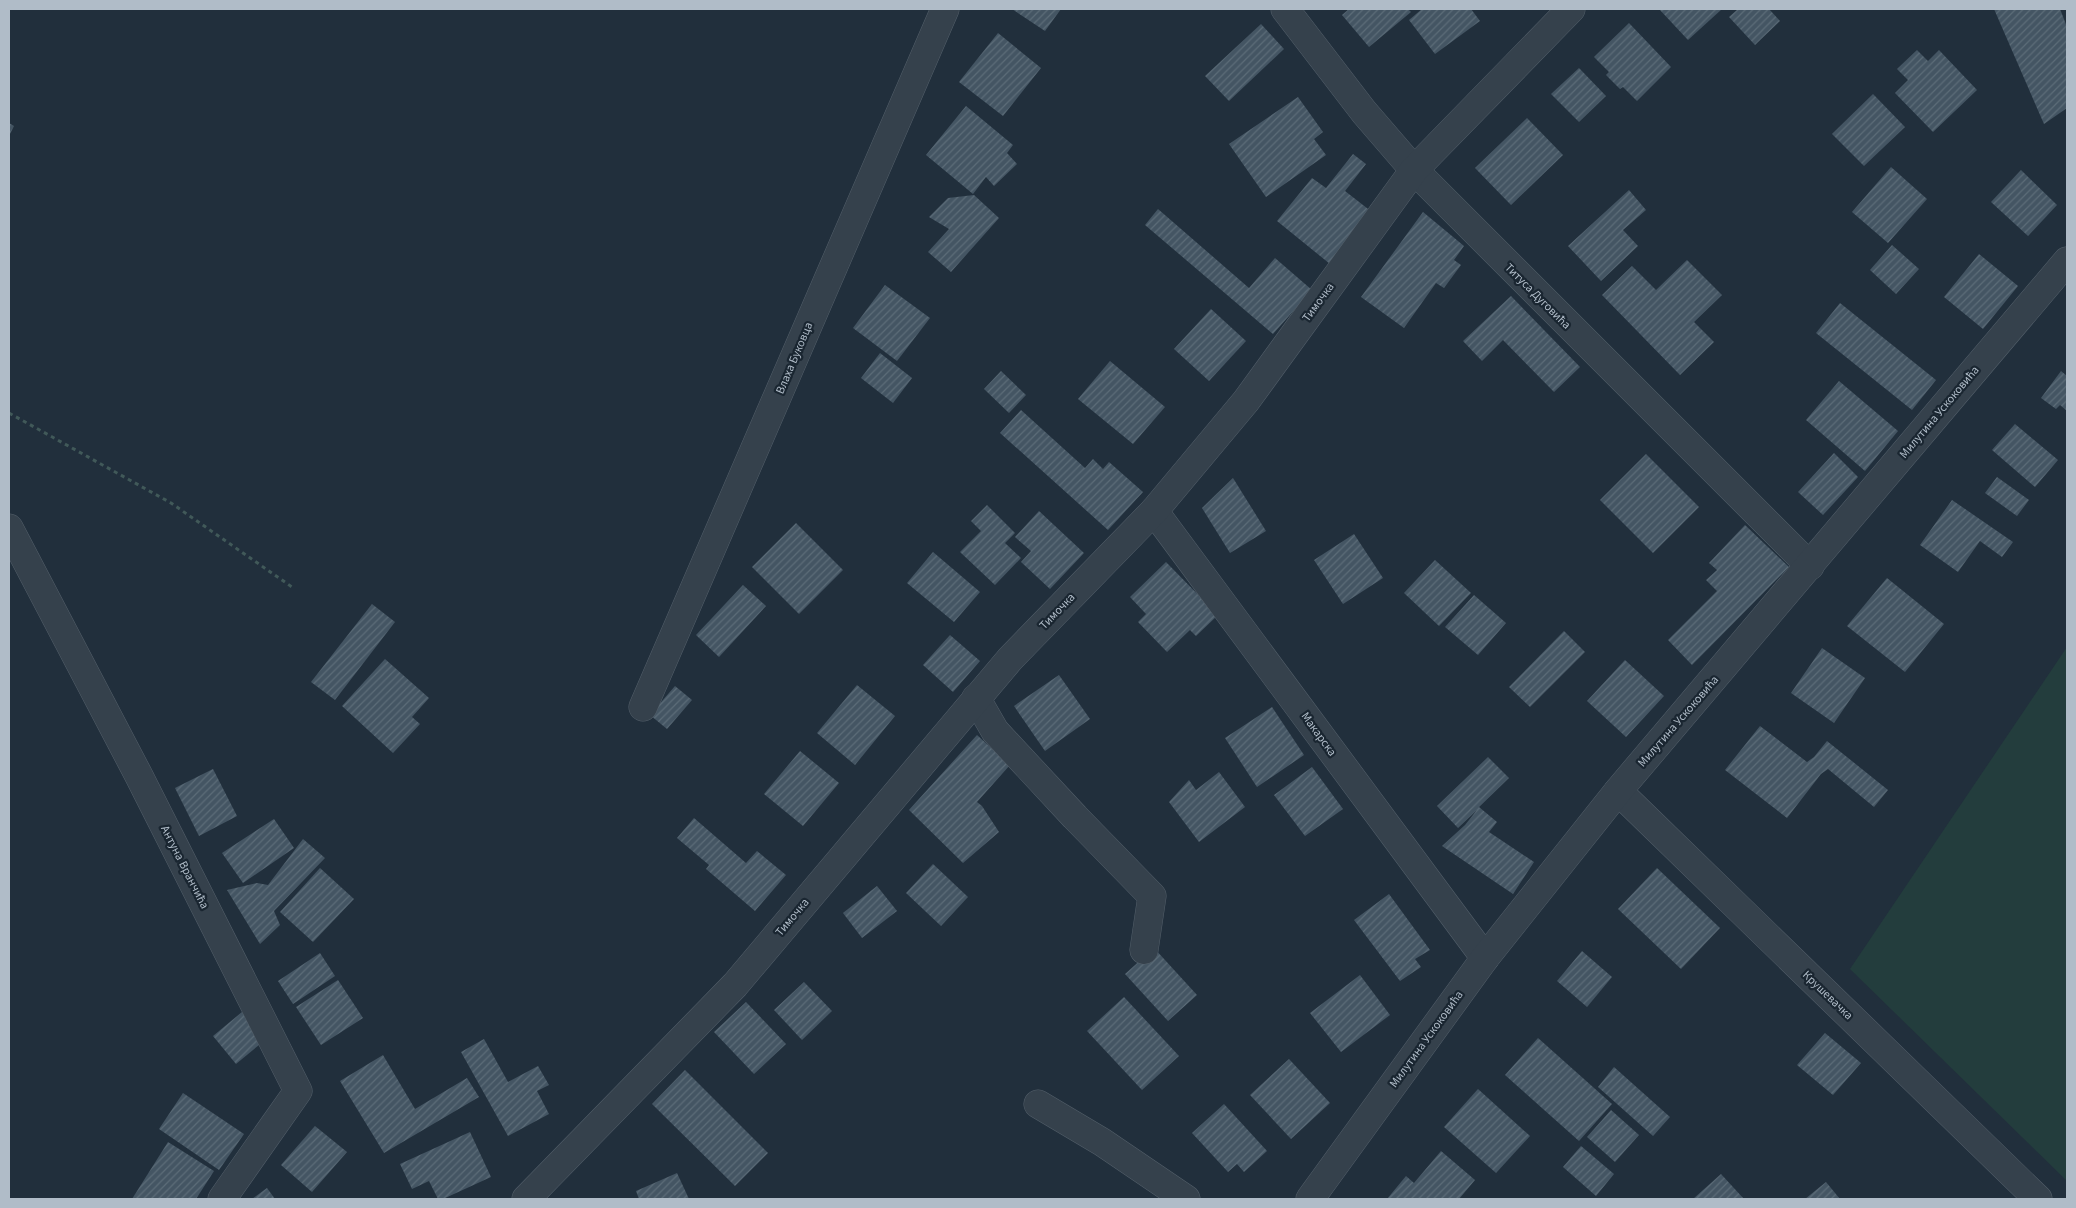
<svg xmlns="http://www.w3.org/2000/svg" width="2076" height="1208" font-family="'Source Sans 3',sans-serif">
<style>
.green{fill:#233d3d}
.building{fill:url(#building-hatch)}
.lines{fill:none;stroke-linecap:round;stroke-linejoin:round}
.street-casing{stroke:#535f6a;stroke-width:29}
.path{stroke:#415959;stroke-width:3;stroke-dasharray:4 4;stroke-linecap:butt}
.street{stroke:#35414c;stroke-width:28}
.labels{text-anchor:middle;stroke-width:4.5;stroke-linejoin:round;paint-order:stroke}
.street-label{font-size:12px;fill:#b0bcc8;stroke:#1a2631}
</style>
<defs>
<pattern id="building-hatch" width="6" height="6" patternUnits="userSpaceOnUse" patternTransform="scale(1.25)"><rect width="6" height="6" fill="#445563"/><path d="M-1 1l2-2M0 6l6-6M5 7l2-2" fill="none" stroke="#5c6c78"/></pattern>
</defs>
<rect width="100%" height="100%" fill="#212f3c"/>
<path class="green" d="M2067,647V1181L1850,969Z"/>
<g class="building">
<path d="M1012,9H1061L1045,31Z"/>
<path d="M1349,9H1408L1411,12L1369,47L1342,15Z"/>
<path d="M1422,9H1471L1480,21L1435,54L1409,20Z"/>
<path d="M1659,9H1722L1688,40Z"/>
<path d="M1738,9H1769L1780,21L1755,45L1729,17Z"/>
<path d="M1994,9H2060L2067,27V108L2044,124Z"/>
<path d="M1629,23L1671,67L1637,101L1623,87L1620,89L1606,75L1609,72L1594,57Z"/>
<path d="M1261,24L1284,49L1229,101L1205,76Z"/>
<path d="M998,33L1041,68L1003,116L959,82Z"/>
<path d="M1917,50L1928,61L1939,50L1977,90L1933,132L1895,93L1908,80L1897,69Z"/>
<path d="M1579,68L1606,96L1579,122L1551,94Z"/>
<path d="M1873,94L1905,127L1864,166L1832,134Z"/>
<path d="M1298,97L1323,132L1314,139L1326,155L1266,197L1229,144Z"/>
<path d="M966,106L1013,145L1007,153L1017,164L994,186L986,177L973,194L926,155Z"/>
<path d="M1527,118L1563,155L1511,205L1475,168Z"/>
<path d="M9,123L14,126L9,136Z"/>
<path d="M1353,154L1366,164L1345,191L1372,212L1330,264L1277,221L1312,178L1326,188Z"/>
<path d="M1891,167L1927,199L1888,243L1852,212Z"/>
<path d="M2021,170L2057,205L2028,236L1991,202Z"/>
<path d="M1629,190L1646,210L1623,230L1638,246L1601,281L1568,246Z"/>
<path d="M974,195L999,218L951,272L928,252L949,229L929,217L948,198Z"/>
<path d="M1158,209L1249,288L1275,258L1312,290L1273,334L1145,225Z"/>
<path d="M1423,212L1464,246L1454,260L1461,265L1444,288L1436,283L1404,328L1361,297Z"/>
<path d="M1892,245L1919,269L1896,294L1870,270Z"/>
<path d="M1979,254L2018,286L1983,329L1944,297Z"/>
<path d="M1687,260L1722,295L1694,322L1714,342L1680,375L1602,295L1632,266L1656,290Z"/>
<path d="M885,285L930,318L897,361L853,328Z"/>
<path d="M1511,296L1580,367L1554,392L1503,340L1482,361L1463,341Z"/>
<path d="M1840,303L1936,380L1912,410L1816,333Z"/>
<path d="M1211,309L1246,341L1209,381L1174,349Z"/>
<path d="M880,353L912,378L893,403L861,378Z"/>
<path d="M1110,361L1165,407L1133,444L1078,399Z"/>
<path d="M1001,371L1026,395L1009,413L984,389Z"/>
<path d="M2061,371L2067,376V411L2060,405L2056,409L2041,398Z"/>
<path d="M1839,381L1898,431L1865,471L1806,420Z"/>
<path d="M1021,410L1085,468L1093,459L1103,469L1109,462L1143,492L1108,530L1000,433Z"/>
<path d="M2015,424L2058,460L2035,487L1992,450Z"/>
<path d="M1834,453L1858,477L1823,515L1798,492Z"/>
<path d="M1646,454L1699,507L1653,553L1600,500Z"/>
<path d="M1997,477L2029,500L2017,516L1985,493Z"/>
<path d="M1233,478L1266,531L1230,553L1202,508Z"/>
<path d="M1952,500L2013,542L2002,557L1980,541L1958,572L1920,545Z"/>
<path d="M987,505L1015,533L1005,543L1021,558L995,585L960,552L981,531L971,521Z"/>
<path d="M1039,511L1084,553L1050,589L1021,562L1031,551L1015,537Z"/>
<path d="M796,523L843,570L799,614L752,567Z"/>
<path d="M1745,525L1789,567L1692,665L1668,640L1717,591L1706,580L1717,570L1709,563Z"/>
<path d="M1354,534L1383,578L1343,604L1314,560Z"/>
<path d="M933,552L980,592L954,622L907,583Z"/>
<path d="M1435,560L1471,593L1439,626L1404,593Z"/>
<path d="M1166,562L1218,615L1196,636L1190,630L1167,652L1138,622L1146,614L1130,597Z"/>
<path d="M1887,578L1944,624L1905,672L1847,626Z"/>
<path d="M743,585L766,606L719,657L696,635Z"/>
<path d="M1474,595L1506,623L1478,655L1445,627Z"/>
<path d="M372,604L395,622L335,700L311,682Z"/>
<path d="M1564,631L1585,652L1530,707L1509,687Z"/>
<path d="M950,635L980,661L953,692L923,665Z"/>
<path d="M1822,648L1865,678L1834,723L1791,693Z"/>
<path d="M385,659L429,698L412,717L420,724L393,753L342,706Z"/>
<path d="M1625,660L1664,696L1626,737L1587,701Z"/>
<path d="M1059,675L1090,719L1045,751L1014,706Z"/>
<path d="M857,685L895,716L855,765L817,733Z"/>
<path d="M675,686L692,700L667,729L650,715Z"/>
<path d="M1272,707L1304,755L1257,787L1225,738Z"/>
<path d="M1760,726L1807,762L1814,757L1827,741L1888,790L1874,807L1828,769L1821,774L1787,818L1725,770Z"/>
<path d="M977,735L1010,765L977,802L982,806L999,832L963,863L909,810Z"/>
<path d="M800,751L839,783L803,826L764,794Z"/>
<path d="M1488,757L1509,778L1479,807L1497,822L1489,832L1534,862L1513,894L1442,846L1465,825L1477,810L1458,828L1437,806Z"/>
<path d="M1312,767L1343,809L1305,836L1274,795Z"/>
<path d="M213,769L237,816L199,836L175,788Z"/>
<path d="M1219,772L1245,807L1199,842L1169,802L1189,780L1196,790Z"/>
<path d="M694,818L746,863L757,851L786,875L755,911L706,869L709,865L677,838Z"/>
<path d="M274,819L294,848L243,883L222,853Z"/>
<path d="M303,839L325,858L274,911L280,925L260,944L227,890L257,883L268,885Z"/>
<path d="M933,864L968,897L941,926L906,893Z"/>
<path d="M320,868L354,899L313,942L280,912Z"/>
<path d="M1657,868L1720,928L1681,969L1618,909Z"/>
<path d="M877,886L897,911L862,938L843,913Z"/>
<path d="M1389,894L1430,950L1415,959L1421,967L1400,981L1354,920Z"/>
<path d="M1154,948L1197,995L1168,1021L1125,974Z"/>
<path d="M1582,951L1612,977L1587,1007L1557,981Z"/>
<path d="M320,953L335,976L293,1004L278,981Z"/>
<path d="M1360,975L1390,1015L1341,1052L1310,1013Z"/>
<path d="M338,980L363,1018L321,1045L296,1007Z"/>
<path d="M804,982L832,1011L802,1040L774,1010Z"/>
<path d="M1124,997L1179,1056L1142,1090L1087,1031Z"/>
<path d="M746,1002L786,1044L754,1074L714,1032Z"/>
<path d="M242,1012L265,1040L236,1064L213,1036Z"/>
<path d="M1825,1033L1861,1063L1833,1095L1797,1065Z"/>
<path d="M1538,1038L1612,1104L1579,1141L1505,1075Z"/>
<path d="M484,1039L508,1082L538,1066L549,1085L537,1091L549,1114L508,1136L461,1052Z"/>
<path d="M383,1055L415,1109L467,1078L479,1097L384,1153L340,1081Z"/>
<path d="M1289,1059L1330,1103L1291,1139L1250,1095Z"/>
<path d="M1614,1067L1670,1117L1653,1136L1598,1087Z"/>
<path d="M685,1070L768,1153L735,1186L652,1104Z"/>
<path d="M1478,1089L1530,1136L1496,1173L1444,1127Z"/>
<path d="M183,1093L244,1134L219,1170L159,1129Z"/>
<path d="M1224,1104L1267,1151L1244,1172L1237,1164L1228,1172L1192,1133Z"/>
<path d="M1611,1110L1639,1135L1615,1162L1587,1137Z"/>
<path d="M315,1126L347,1152L312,1192L281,1165Z"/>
<path d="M470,1132L491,1177L443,1199H438L429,1181L412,1189L400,1164Z"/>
<path d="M168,1142L214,1171L196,1199H132Z"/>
<path d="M1581,1146L1614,1174L1596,1196L1563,1167Z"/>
<path d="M1441,1151L1475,1180L1459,1199H1387L1406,1176L1414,1183Z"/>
<path d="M677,1173L689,1199H639L636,1191Z"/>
<path d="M1721,1174L1744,1199H1693Z"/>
<path d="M1826,1182L1840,1199H1805Z"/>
<path d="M267,1188L275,1199H252Z"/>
</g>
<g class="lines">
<g class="street-casing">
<g id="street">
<path d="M1285,9L1364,112L1414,170L1810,566"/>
<path d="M1154,511L1485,958"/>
<path d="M9,528L139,776L298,1091L222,1199"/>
<path d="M976,698L995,731L1075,817L1152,896L1144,950"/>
<path d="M643,707L945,9"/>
<path d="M1618,791L2038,1199"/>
<path d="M1038,1104L1102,1142L1186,1199"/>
<path d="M526,1199L735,985L1010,659L1154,511L1246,401L1414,170L1571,9"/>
<path d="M1310,1199L1485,958L1618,791L2067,261"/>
</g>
</g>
<path class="path" d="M9,413L171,503L292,587"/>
<use href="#street" class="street"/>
</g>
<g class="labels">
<g class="street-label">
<text transform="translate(1538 296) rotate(45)" y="4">Титуса Дуговића</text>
<text transform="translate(1318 302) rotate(-54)" y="4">Тимочка</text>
<text transform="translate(794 358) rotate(-67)" y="4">Влаха Буковца</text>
<text transform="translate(1939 412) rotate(-50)" y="4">Милутина Ускоковића</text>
<text transform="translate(1057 611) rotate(-46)" y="4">Тимочка</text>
<text transform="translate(1678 721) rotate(-49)" y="4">Милутина Ускоковића</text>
<text transform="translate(1319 734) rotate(54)" y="4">Макарска</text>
<text transform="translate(185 867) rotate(63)" y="4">Антуна Вранчића</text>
<text transform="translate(792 917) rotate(-50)" y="4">Тимочка</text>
<text transform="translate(1828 995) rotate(44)" y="4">Крушевачка</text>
<text transform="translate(1426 1039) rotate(-54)" y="4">Милутина Ускоковића</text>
</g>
</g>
<rect width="2076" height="1208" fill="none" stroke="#b0bcc8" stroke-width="20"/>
</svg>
